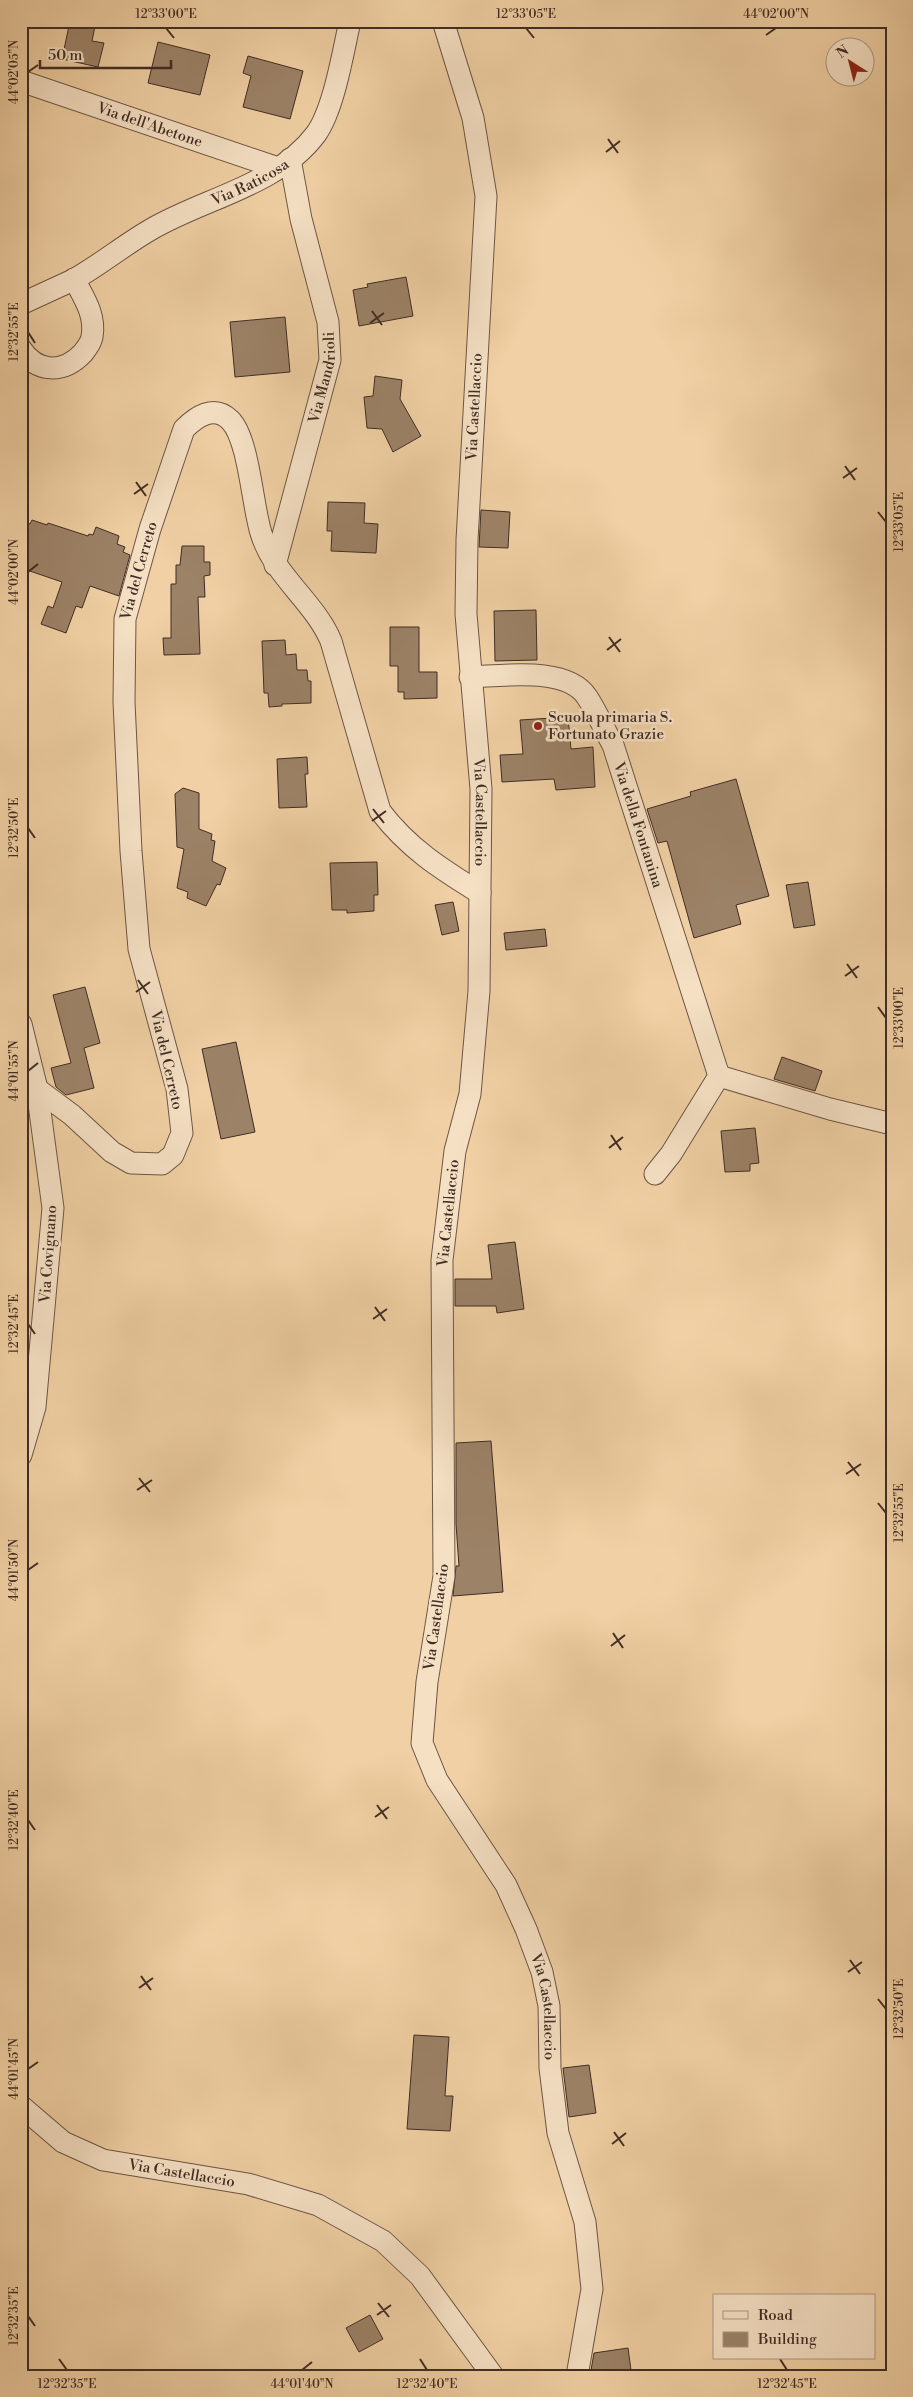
<svg xmlns="http://www.w3.org/2000/svg" width="913" height="2397" font-family="'Libre Bodoni',serif">
<style>
.building{fill:#9c8267;stroke:#402d25}
.lines{fill:none;stroke-linecap:round;stroke-linejoin:round}
.minor-casing{stroke:#6c5645;stroke-width:23}
.minor{stroke:#f5e0c4;stroke-width:21}
.ticks{fill:none;stroke:#402d25;stroke-width:2}
.poi-dot{fill:#8f2418;stroke:#f5e0c4;stroke-width:2}
.labels{text-anchor:middle;stroke-width:5;stroke-linejoin:round;paint-order:stroke}
.street-label{font-size:15px;fill:#402d25;stroke:#f5e0c4}
.poi-label{font-size:15px;fill:#402d25;stroke:#f5e0c4;text-anchor:start}
.neatline{fill:none;stroke:#402d25;stroke-width:2}
.ticks-label{font-size:12px;text-anchor:middle;fill:#402d25}
</style>
<rect width="100%" height="100%" fill="#f0d0a4"/>
<filter id="stains"><feTurbulence type="fractalNoise" baseFrequency=".004" numOctaves="4"/><feColorMatrix values="0 0 0 0 .2 0 0 0 0 .09 0 0 0 0 .02 0 0 0 .5 -.17"/></filter>
<radialGradient id="worn" r=".72"><stop offset=".6" stop-color="#630" stop-opacity="0"/><stop offset="1" stop-color="#630" stop-opacity=".3"/></radialGradient>
<g class="building">
<path d="M70,21H96L92,41L104,43L98,67L62,59Z"/>
<path d="M158,42L210,55L200,95L148,83Z"/>
<path d="M248,56L303,71L290,119L243,107L251,76L243,73Z"/>
<path d="M406,277L413,316L359,326L353,290L368,287L367,284Z"/>
<path d="M285,317L290,372L235,377L230,322Z"/>
<path d="M375,376L402,380L400,399L421,436L393,452L382,429L367,428L364,397L373,396Z"/>
<path d="M328,502L365,503L364,523L378,524L376,553L331,551L332,531H327Z"/>
<path d="M481,510L510,512L508,548L479,547Z"/>
<path d="M32,520L47,525L48,523L88,536L89,534L93,535L96,527L119,536L117,544L125,547L123,552L130,555L119,596L90,586L82,608L76,606L66,633L41,624L48,606L53,608L62,582L21,568V521L30,524Z"/>
<path d="M182,546H204V562H210V575L204,576L205,597H198L200,654L164,655L163,638H171V584H176V565H180Z"/>
<path d="M536,610L537,660L495,661L494,611Z"/>
<path d="M390,627H419V672H437V698L404,699V692H398V666H390Z"/>
<path d="M285,640L286,655L296,654L297,670H307L308,681H311V703L282,704V706L269,707L268,693H264L262,641Z"/>
<path d="M568,717L571,749L593,747L595,787L556,790L554,779L502,782L500,755L523,754L520,720Z"/>
<path d="M307,757L308,774H305L307,807L279,808L277,759Z"/>
<path d="M736,779L769,896L736,905L741,924L694,938L667,841L658,843L647,809L691,796L690,792Z"/>
<path d="M183,788L199,793V829L212,834L211,840L215,841L212,861L226,868L220,885L217,884L206,906L187,898L188,892L177,888L184,849L177,847L175,794Z"/>
<path d="M377,862L378,895H374V911L347,913V910H332L330,863Z"/>
<path d="M808,882L815,925L794,928L786,885Z"/>
<path d="M453,902L459,931L442,935L435,905Z"/>
<path d="M545,929L547,946L506,950L504,933Z"/>
<path d="M85,987L100,1043L84,1048L94,1088L66,1095L56,1087L51,1068L71,1063L53,995Z"/>
<path d="M236,1042L255,1132L221,1139L202,1049Z"/>
<path d="M782,1057L822,1071L815,1091L774,1079Z"/>
<path d="M755,1128L759,1163L750,1164V1171L725,1172L721,1131Z"/>
<path d="M515,1242L524,1309L497,1313L496,1306H455V1279H492L488,1245Z"/>
<path d="M491,1441L503,1592L453,1596L456,1566H459L456,1524V1443Z"/>
<path d="M414,2035L449,2037L445,2096H453L450,2131L407,2129Z"/>
<path d="M589,2065L596,2113L569,2117L563,2068Z"/>
<path d="M370,2315L383,2339L359,2352L346,2328Z"/>
<path d="M628,2348L631,2370L603,2372L604,2376H590L594,2353Z"/>
</g>
<g class="lines">
<g class="minor-casing">
<g id="minor">
<path id="s1" d="M443,21L473,118L486,196L467,540L466,614L481,789L479,991L470,1094L455,1151L442,1260L444,1576L427,1682L422,1743L437,1780L506,1885L526,1929L542,1972L549,2006L550,2068L558,2133L585,2222L592,2289L577,2376"/>
<path id="s2" d="M21,81L278,168"/>
<path id="s3" d="M21,304C38,296 56,288 73,280C100,265 124,245 150,230C204,198 277,186 316,134C334,109 343,52 350,21"/>
<path d="M21,349C37,373 63,374 83,353C86,349 91,343 92,337C96,315 84,298 74,279"/>
<path id="s4" d="M275,565L330,360L328,322L301,219L290,159"/>
<path id="s5" d="M470,677C503,676 567,666 587,697C597,712 604,729 613,745L719,1076L671,1154L655,1174"/>
<path d="M21,1024L37,1089L53,1208L35,1407L21,1455"/>
<path d="M719,1076L830,1109L892,1124"/>
<path id="s6" d="M37,1089L72,1115L112,1152L131,1163L162,1164L173,1155L182,1133L177,1089L139,949L131,851L124,702L125,619L150,529L184,429C196,417 214,404 230,420C249,439 252,504 261,533C274,576 314,601 331,641L380,811C408,848 441,869 480,893"/>
<path id="s7" d="M21,2106L63,2142L103,2160L248,2184L318,2205L383,2241L420,2276L493,2376"/>
</g>
</g>
<use href="#minor" class="minor"/>
</g>
<path class="ticks" d="M166,28L174,38M526,28L534,38M766,35L776,28M28,72L38,65M608,139L618,153M606,152L620,141M372,311L382,325M370,323L384,313M28,332L35,343M845,466L855,480M843,478L857,468M136,482L146,496M134,494L148,484M878,512L886,522M28,572L38,564M609,637L620,652M607,650L621,639M373,809L384,823M372,821L386,811M28,828L35,838M847,964L857,978M845,976L859,966M138,980L148,994M136,992L150,982M878,1007L886,1018M28,1071L38,1063M611,1135L621,1150M609,1148L623,1137M375,1307L385,1321M373,1319L387,1309M28,1324L35,1334M848,1462L859,1476M846,1474L861,1464M139,1478L150,1492M137,1490L152,1480M878,1503L886,1513M28,1570L38,1563M613,1633L623,1648M611,1646L625,1635M377,1805L387,1819M375,1817L389,1807M28,1820L35,1830M850,1960L860,1974M848,1972L862,1962M141,1976L151,1990M139,1988L153,1978M878,1999L886,2009M28,2069L38,2062M614,2132L624,2146M612,2144L626,2133M378,2303L389,2317M377,2315L391,2305M28,2316L35,2326M59,2359L67,2370M420,2359L427,2370M780,2359L787,2370M302,2370L312,2362"/>
<circle class="poi-dot" cx="538" cy="726" r="5"/>
<g class="labels">
<g class="street-label">
<text dy="5" stroke="none"><textPath href="#s2" startOffset="136">Via dell'Abetone</textPath></text>
<text dy="5" stroke="none"><textPath href="#s3" startOffset="260">Via Raticosa</textPath></text>
<text dy="5" stroke="none"><textPath href="#s4" startOffset="194">Via Mandrioli</textPath></text>
<text transform="translate(474 407) rotate(-87)" y="5">Via Castellaccio</text>
<text dy="5" stroke="none"><textPath href="#s6" startOffset="759">Via del Cerreto</textPath></text>
<text dy="5" stroke="none"><textPath href="#s1" startOffset="798">Via Castellaccio</textPath></text>
<text dy="5" stroke="none"><textPath href="#s5" startOffset="262">Via della Fontanina</textPath></text>
<text transform="translate(167 1060) rotate(77)" y="5">Via del Cerreto</text>
<text transform="translate(448 1213) rotate(-84)" y="5">Via Castellaccio</text>
<text transform="translate(48 1254) rotate(-86)" y="5">Via Covignano</text>
<text transform="translate(436 1617) rotate(-82)" y="5">Via Castellaccio</text>
<text dy="5" stroke="none"><textPath href="#s1" startOffset="2028">Via Castellaccio</textPath></text>
<text dy="5" stroke="none"><textPath href="#s7" startOffset="179">Via Castellaccio</textPath></text>
</g>
<g class="poi-label">
<text x="548" y="722">Scuola primaria S.<tspan x="548" dy="17">Fortunato Grazie</tspan></text>
</g>
</g>
<rect width="913" height="2397" fill="none" stroke="#f0d0a4" stroke-width="55"/>
<rect x="713" y="2294" width="162" height="65" fill="#f5e0c4" stroke="#ad9884"/>
<rect x="723" y="2311" width="25" height="8" fill="#f5e0c4" stroke="#ad9884"/>
<text x="758" y="2320" font-size="15" fill="#402d25">Road</text>
<rect x="723" y="2332" width="25" height="15" fill="#9c8267" stroke="#ad9884"/>
<text x="758" y="2344" font-size="15" fill="#402d25">Building</text>
<g transform="translate(850 62) rotate(324)"><circle r="24" fill="#f5e0c4" stroke="#ad9884"/>
<path d="M0-4L9 19L0 12L-9 19Z" fill="#8f2418"/>
<text y="-8" font-size="14" font-weight="bold" text-anchor="middle" fill="#402d25">N</text>
</g>
<path d="M40 60v8h131v-8" fill="none" stroke="#402d25" stroke-width="2.5"/>
<text x="48" y="60" font-size="15" fill="#402d25" stroke="#f5e0c4" stroke-width="4" paint-order="stroke">50 m</text>
<rect x="28" y="28" width="858" height="2342" class="neatline"/>
<g class="ticks-label">
<text x="166" y="18">12°33'00"E</text>
<text x="526" y="18">12°33'05"E</text>
<text x="776" y="18">44°02'00"N</text>
<text transform="translate(14 72) rotate(-90)" y="4">44°02'05"N</text>
<text transform="translate(14 332) rotate(-90)" y="4">12°32'55"E</text>
<text transform="translate(899 522) rotate(-90)" y="4">12°33'05"E</text>
<text transform="translate(14 572) rotate(-90)" y="4">44°02'00"N</text>
<text transform="translate(14 828) rotate(-90)" y="4">12°32'50"E</text>
<text transform="translate(899 1018) rotate(-90)" y="4">12°33'00"E</text>
<text transform="translate(14 1071) rotate(-90)" y="4">44°01'55"N</text>
<text transform="translate(14 1324) rotate(-90)" y="4">12°32'45"E</text>
<text transform="translate(899 1513) rotate(-90)" y="4">12°32'55"E</text>
<text transform="translate(14 1570) rotate(-90)" y="4">44°01'50"N</text>
<text transform="translate(14 1820) rotate(-90)" y="4">12°32'40"E</text>
<text transform="translate(899 2009) rotate(-90)" y="4">12°32'50"E</text>
<text transform="translate(14 2069) rotate(-90)" y="4">44°01'45"N</text>
<text transform="translate(14 2316) rotate(-90)" y="4">12°32'35"E</text>
<text x="67" y="2388">12°32'35"E</text>
<text x="302" y="2388">44°01'40"N</text>
<text x="427" y="2388">12°32'40"E</text>
<text x="787" y="2388">12°32'45"E</text>
</g>
<rect width="100%" height="100%" filter="url(#stains)"/>
<rect width="100%" height="100%" fill="url(#worn)"/>
</svg>
